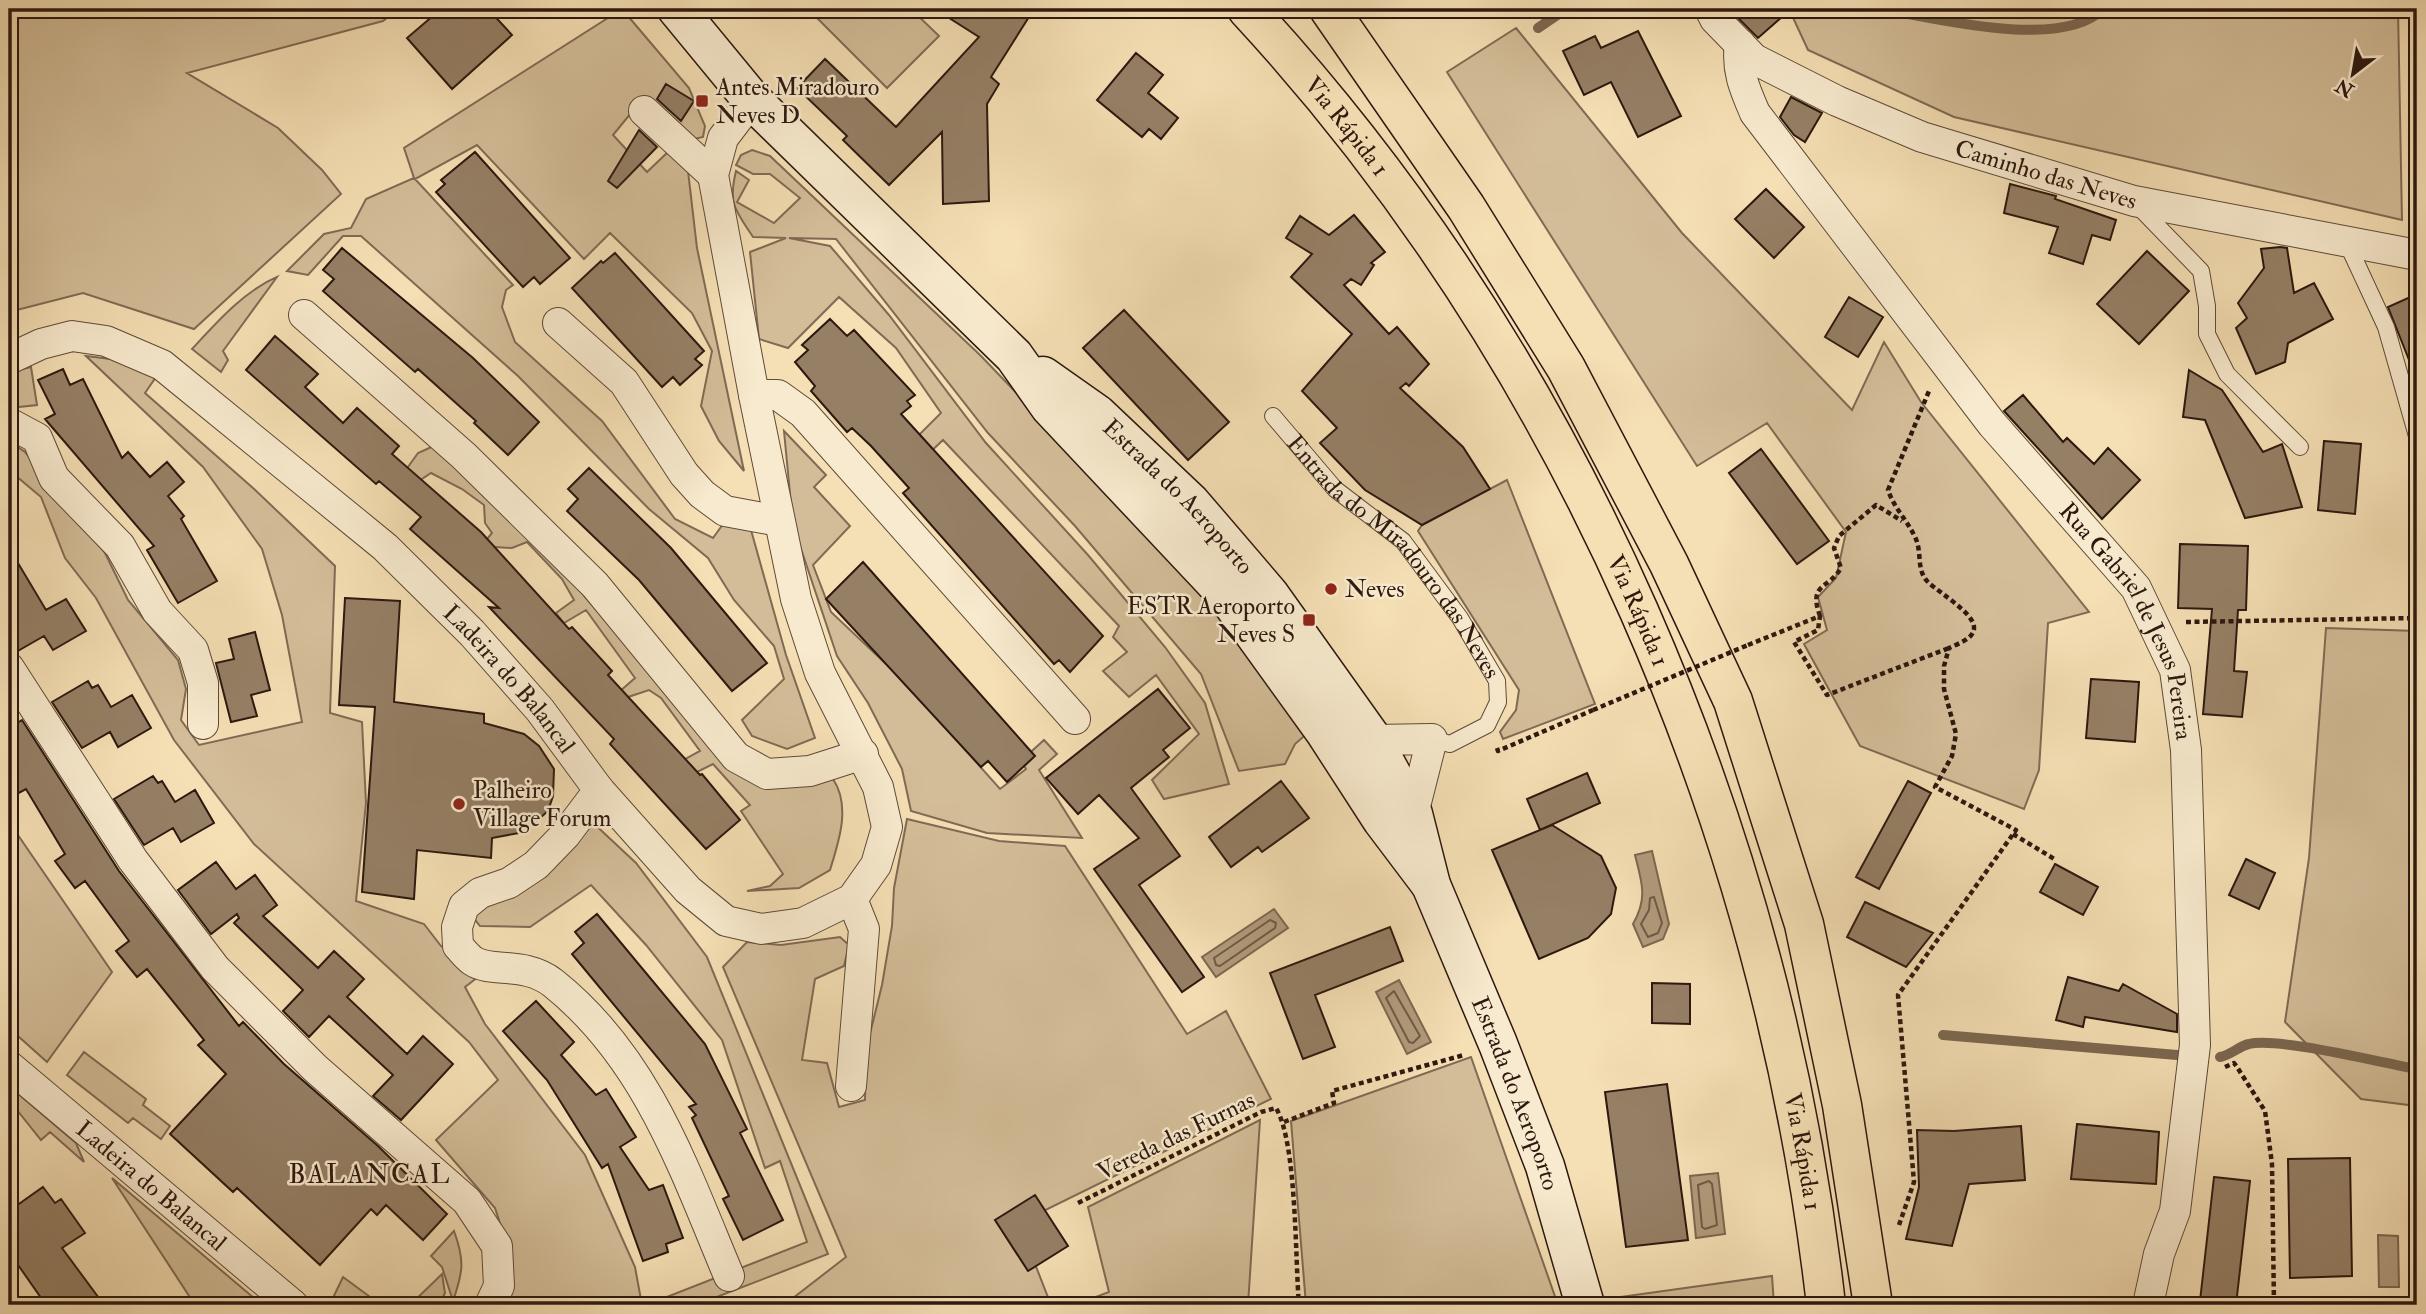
<svg xmlns="http://www.w3.org/2000/svg" width="2426" height="1314" viewBox="0 0 2426 1314" font-family="'IM FELL Double Pica',serif">
<style>
.green{fill:#d3bd98;stroke:#806a54;stroke-width:2}
.water{fill:#b19b7c;stroke:#7c6750;stroke-width:2}
.lines{fill:none;stroke-linecap:round;stroke-linejoin:round}
.shore{stroke:#6e5a46;stroke-width:2}
.stream{stroke:#7c6750;stroke-width:10}
.building{fill:#957f65;stroke:#2c180f;stroke-width:2}
.lane-casing{stroke:#5e4a38;stroke-width:18}
.street-casing{stroke:#5e4a38;stroke-width:32}
.secondary-casing{stroke:#2c180f;stroke-width:41}
.highway-casing{stroke:#2c180f;stroke-width:41}
.path{stroke:#2c180f;stroke-width:4.5;stroke-dasharray:5 3.5;stroke-linecap:butt}
.lane{stroke:#f8eace;stroke-width:16}
.street{stroke:#f8eace;stroke-width:30}
.secondary{stroke:#f8eace;stroke-width:38}
.highway{stroke:#f5dfb4;stroke-width:38}
.path-bridge{stroke:#2c180f;stroke-width:4.5;stroke-dasharray:5 3.5;stroke-linecap:butt}
.poi-dot{fill:#8f2418;stroke:#f8eace;stroke-width:2.5}
.labels{text-anchor:middle;dominant-baseline:central;stroke-width:5;stroke-linejoin:round;paint-order:stroke}
.poi-label{font-size:24px;fill:#2c180f;stroke:#f8eace;text-anchor:start}
.street-label{font-size:24px;fill:#2c180f;stroke:#f8eace}
.neighbourhood-label{font-size:26px;letter-spacing:2px;fill:#2c180f;stroke:#f8eace}
</style>
<rect width="100%" height="100%" fill="#f5dfb4"/>
<filter id="stains"><feTurbulence type="fractalNoise" baseFrequency=".00286" numOctaves="4"/><feColorMatrix values="0 0 0 0 .2 0 0 0 0 .09 0 0 0 0 .02 0 0 0 .5 -.17"/></filter>
<radialGradient id="worn" r=".72"><stop offset=".6" stop-color="#630" stop-opacity="0"/><stop offset="1" stop-color="#630" stop-opacity=".3"/></radialGradient>
<path class="green" d="M9,9H398L383,21L187,73L278,128L322,170L341,194L194,329L83,293L9,312Z
M622,9L689,88L705,126L703,137L690,140L640,102L613,135L647,172L669,151L688,171L697,248L744,471L719,441L701,406L712,351L692,313L610,233L584,259L477,145L415,179L513,285L506,290L502,307L515,342L602,421L675,519L713,538L726,520L751,530L786,655L815,738L787,749L752,736L742,720L784,679L774,646L734,600L708,558L649,509L518,376L361,236H343L308,275L287,271L324,234L351,228L366,199L414,178L404,148Z
M825,9H911L939,36L887,88L812,13Z
M1789,9H2398L2402,220L1954,117L1808,50Z
M1516,28L1682,233L1852,410L1884,342L1921,402L2089,612L2048,623L2039,770L2024,809L1860,746L1804,644L1827,630L1818,597L1836,578L1846,532L1767,423L1697,466L1447,72Z
M752,150L770,156L980,355L1138,519L1311,730L1295,744L1285,764L1239,771L1201,674L1075,526L988,433L836,239L789,238L830,246L889,315L986,443L1088,555L1165,647L1205,703L1229,784L1164,799L1152,780L1199,734L1156,675L1129,697L1103,671L1127,652L1113,637L1119,626L943,440L922,460L907,447L941,413L896,348L839,297L788,348L759,339L750,252L786,238L753,237C735,210 728,204 736,171L749,180L737,202L774,223L800,198L770,174H753L736,165L741,155Z
M277,277L223,351L228,360L221,372L192,349C216,323 244,291 277,277Z
M86,356L111,359L156,377L145,393L253,488L335,566L330,713L362,722L366,803L356,901L424,924L441,946L486,971L465,987L485,1024L585,1155L635,1267L642,1305H507L512,1260L495,1208L436,1140L498,1080L469,1042L254,844L174,740L96,598L65,558L41,497L9,470V441L25,452L105,553L128,600L178,660L186,689L181,720L199,745L302,722L282,615L262,549L203,467Z
M31,367L37,405L19,407L9,402V372Z
M784,431L826,475L814,487L850,526L813,565L831,612L905,682L1000,789L1026,769L1021,761L1044,740L1057,754L1039,770L1082,838L987,833L911,811L902,769L868,703L837,656L793,525Z
M438,444L558,560L585,597L722,754L833,779C851,806 839,841 830,870L799,888L747,891L770,886L783,874L741,811L750,805L713,764L685,778L676,764L700,751L661,698L649,690L625,698L619,692L635,678L586,610L564,623L556,613L574,600L562,579L527,542L512,548L495,547L483,557L479,549L492,533L485,523L484,505L462,489L431,473L404,491L395,485L418,453Z
M1507,480L1595,704L1503,739L1500,732L1516,710L1519,690L1418,531L1422,525Z
M2326,628L2417,631V1106L2361,1099L2285,1022L2309,858Z
M907,819L999,841L1065,846L1187,1034L1226,1011L1271,1099L1019,1223L1051,1305H784L846,1257L723,967L747,942L781,945L840,937L849,945L844,966L815,979L802,1060L827,1063L839,1107L865,1100L866,1050L882,985L892,926L894,888Z
M590,820L636,863L707,957L828,1254L696,1305H656L654,1302L807,1242L780,1161L765,1168L722,1040L646,945L591,885L530,927L480,926L469,912Z
M9,822L112,972L47,1062L9,1028Z
M84,1052L146,1099L143,1105L170,1126L161,1139L133,1118L128,1123L67,1075Z
M1471,1057L1558,1305H1306L1291,1121Z
M9,1086L76,1143L84,1162L50,1132L41,1140L9,1100Z
M1260,1120L1248,1305H1075L1109,1292L1088,1207Z
M112,1178L261,1304L262,1305H195Z
M454,1231C465,1261 463,1272 453,1301L442,1267L431,1256Z
M442,1274L445,1293L439,1305H410Z
M1772,1276L1774,1305H1623L1620,1297Z
M343,1277L381,1305H337L331,1302Z"/>
<path class="water" d="M1652,851L1669,924L1663,939L1643,947L1633,924C1648,898 1642,883 1635,855Z
M1274,909L1288,928L1216,977L1202,957Z
M1399,980L1431,1042L1407,1054L1376,992Z
M1718,1173L1725,1234L1696,1238L1690,1176Z
M2378,1235L2398,1236L2399,1287H2379Z"/>
<g class="lines">
<path class="shore" d="M1654,897L1662,923L1658,933L1648,937L1641,924L1649,910L1650,898Z
M1270,920L1276,923L1275,928L1220,966L1216,965L1214,958Z
M1394,991L1420,1036L1413,1043L1409,1042L1386,998Z
M1709,1181L1712,1184L1717,1225L1705,1229L1702,1227L1698,1185Z"/>
<path class="stream" d="M1881,9C1934,18 2061,51 2103,9
M1538,28L1566,9
M1943,1035L2177,1055
M2220,1057C2231,1055 2239,1046 2249,1044C2279,1037 2382,1063 2417,1069"/>
</g>
<path class="building" d="M441,9H488L512,35L452,89L407,38Z
M935,9H1034L991,77L999,84L987,104L989,201L943,204L942,132L889,185L843,140L847,136L797,88L825,59L896,127L979,37Z
M1729,9H1791L1758,38Z
M1638,31L1681,116L1638,137L1611,82L1584,95L1563,51L1595,36L1601,48Z
M1136,53L1163,75L1148,93L1178,118L1161,139L1149,129L1142,137L1097,100Z
M666,84L694,101L681,121L657,99Z
M1791,97L1822,113L1805,142L1794,135L1780,117Z
M639,130L657,147L617,188L608,181Z
M475,152L570,258L540,284L534,277L523,287L436,192L445,184L441,180Z
M2010,184L2056,196L2055,199L2116,220L2110,240L2092,235L2083,264L2049,253L2058,227L2004,213Z
M1766,189L1804,227L1774,258L1735,219Z
M1354,215L1385,252L1371,263L1374,265L1361,285L1351,279L1344,285L1389,334L1397,327L1429,364L1409,386L1406,383L1400,388L1463,447L1490,489L1422,525L1365,490L1320,443L1337,428L1302,391L1352,334L1291,277L1312,254L1286,238L1300,216L1329,235Z
M2280,247L2287,248L2294,293L2314,283L2333,319L2288,343L2285,362L2256,374L2236,328L2247,318L2238,303L2264,268L2261,249Z
M342,248L473,358L539,422L508,455L474,423L476,421L418,369L415,372L323,291L334,279L323,270Z
M2147,251L2189,291L2139,344L2097,304Z
M615,253L704,351L695,359L702,365L680,385L673,377L662,387L572,288L601,261L603,263Z
M2417,294V380L2388,307Z
M1849,297L1883,317L1858,357L1825,337Z
M1124,310L1229,422L1188,460L1083,348Z
M830,319L847,336L854,330L915,395L907,401L911,406L901,414L1103,636L1070,672L1059,660L1054,664L903,493L909,488L871,446L852,428L847,432L811,391L815,386L795,362L808,350L802,345Z
M275,336L318,374L305,387L343,423L357,408L399,446L392,454L481,532L569,629L572,627L612,671L608,675L700,775L702,774L740,820L706,849L610,744L614,739L489,607L499,608L410,529L421,517L379,481L376,484L246,370Z
M63,369L70,385L83,379L122,458L128,452L150,477L167,462L184,482L168,496L184,516L181,519L217,581L178,603L147,550L154,546L45,419L55,414L38,380Z
M2189,370L2222,390L2263,452L2282,444L2302,507L2245,518L2205,420L2183,417Z
M2023,395L2063,442L2067,438L2094,464L2108,448L2140,480L2102,519L2004,411Z
M2324,441L2361,444L2355,514L2318,510Z
M1761,449L1829,541L1797,564L1729,473Z
M589,468L671,548L767,663L732,691L639,580L567,511L578,499L568,489Z
M2180,544L2248,546L2246,610H2238L2234,671L2247,672L2242,717L2203,714L2212,609L2178,608Z
M9,548L46,610L66,599L86,631L53,650L44,636L16,652L9,651Z
M863,562L1035,756L1007,782L988,761L981,767L826,599Z
M345,598L400,601L394,702L484,714V723L524,734L539,746L554,769L553,796L548,811L524,832L492,838L491,858L417,850L414,899L362,892L375,707L339,705Z
M255,632L270,690L251,695L257,716L231,722L216,663L234,659L229,639Z
M2091,679L2139,682L2135,742L2086,738Z
M88,681L92,688L98,685L111,707L132,695L151,728L118,747L110,732L82,748L52,702Z
M1158,689L1190,728L1163,750L1169,757L1131,788L1180,856L1139,885L1204,977L1182,992L1094,869L1139,838L1099,795L1078,814L1046,778Z
M22,720L119,871L239,1026L243,1022L284,1064L378,1146L447,1214L423,1240L386,1205L377,1215L371,1209L320,1265L237,1188L233,1192L170,1134L226,1074L198,1045L204,1040L147,969L137,977L116,951L129,941L85,881L75,888L55,861L65,854L26,789L9,798V728Z
M1587,773L1600,803L1540,830L1527,799Z
M153,776L158,783L162,781L175,802L195,790L214,823L181,842L173,828L144,845L114,799Z
M1281,781L1309,818L1262,852L1258,847L1231,867L1209,837Z
M1908,781L1931,793L1879,889L1856,877Z
M1552,825L1601,856L1616,888L1611,914L1588,938L1539,959L1492,850Z
M2246,859L2275,873L2259,909L2229,895Z
M216,862L236,889L255,875L277,905L263,916L318,968L334,951L364,979L347,997L407,1054L423,1036L453,1064L401,1120L373,1096L393,1075L329,1016L309,1037L283,1011L303,990L234,923L239,918L237,914L211,934L178,890Z
M2055,864L2098,887L2083,915L2040,892Z
M1865,902L1933,933L1906,967L1847,937Z
M597,914L705,1044L747,1129L740,1133L783,1220L743,1240L723,1199L729,1196L692,1118L696,1115L689,1107L696,1104L572,954L584,943L575,932Z
M1390,927L1403,961L1315,995L1335,1047L1303,1059L1270,973Z
M2068,977L2119,991L2123,984L2177,1014V1032L2085,1017L2083,1027L2056,1020Z
M1652,983L1690,984V1024L1652,1023Z
M536,1001L574,1042L561,1055L596,1095L606,1089L636,1137L620,1147L649,1190L663,1185L683,1238L666,1244L668,1252L643,1261L608,1164L602,1168L547,1080L503,1031Z
M1667,1084L1688,1240L1626,1247L1605,1092Z
M2077,1124L2159,1132L2156,1184L2071,1179Z
M2021,1126L2025,1180L1969,1184L1952,1246L1906,1239L1919,1187L1917,1130L1954,1131Z
M2350,1158L2352,1276L2290,1278L2288,1159Z
M2214,1177L2250,1181L2236,1305L2200,1301Z
M43,1187L55,1203L61,1199L85,1233L62,1248L104,1305H46L9,1252V1211Z
M1035,1195L1068,1246L1028,1271L995,1220Z"/>
<g class="lines">
<g class="lane-casing">
<g id="lane">
<path d="M2138,206L2201,271L2207,306V334L2227,374L2300,447"/>
<path d="M2347,243L2386,327L2417,436"/>
<path id="s1" d="M1273,416L1335,489L1403,541L1460,618L1497,681L1498,702L1487,725L1450,744L1432,739"/>
</g>
</g>
<g class="street-casing">
<g id="street">
<path id="s2" d="M1710,9L1715,19L1754,59L1837,101L1922,137L2134,201L2417,255"/>
<path id="s3" d="M1740,44C1736,70 1745,90 1755,113L1992,424L2136,588L2175,670L2186,750L2195,1045L2175,1211L2159,1254L2148,1305"/>
<path d="M644,111L713,175"/>
<path d="M304,315L464,456L595,585L736,757L767,774L810,771L863,754"/>
<path d="M558,323L624,382L684,474L702,494L725,511L779,521"/>
<path id="s4" d="M9,359L41,344L72,336L106,341L162,365L385,547L472,633L540,710L599,790L688,890L726,921L761,929L803,923L852,899L876,865L887,827L878,787L820,673L796,599L754,395L713,175L723,138L752,100"/>
<path d="M754,395H778L803,413L1075,719"/>
<path d="M9,423L37,438L54,478L120,546L157,611L193,650L203,683V724"/>
<path d="M9,668L133,860L215,968L315,1068L467,1201L497,1246L499,1286L490,1305"/>
<path d="M1373,740L1432,739L1413,814"/>
<path d="M599,790L566,834L536,865L509,883L480,893L464,906L457,927L458,946C462,950 467,957 473,961C491,973 525,961 553,983C647,1058 684,1169 729,1276"/>
<path id="s5" d="M9,1066L293,1305"/>
<path d="M851,1086L864,929L852,899"/>
</g>
</g>
<g class="secondary-casing">
<g id="secondary">
<path d="M677,9L752,100L1014,356L1050,407L1224,592L1325,732L1382,820L1431,885"/>
<path id="s6" d="M1043,376L1097,414L1191,503L1269,594L1373,740L1413,814L1431,885L1498,1044L1545,1166L1585,1305"/>
</g>
</g>
<g class="highway-casing">
<g id="highway">
<path id="s7" d="M1247,9C1574,363 1772,828 1826,1305"/>
<path d="M1329,9L1466,207L1566,368L1669,564L1733,701L1804,924L1842,1105L1873,1305"/>
</g>
</g>
<path class="path" d="M1820,616C1808,583 1828,590 1841,568L1834,548L1839,536L1876,505L1902,521
M2186,622L2417,618
M1748,645L1820,616L1818,630L1794,642L1827,695L1949,648
M1497,748L1498,751L1593,710
M2013,834L2056,860
M2225,1067L2234,1063L2237,1067L2265,1111L2272,1164L2274,1305
M1284,1122L1334,1103L1332,1091L1464,1055
M1078,1203L1261,1112L1276,1108C1297,1143 1295,1258 1299,1305
M1899,1225L1914,1182L1898,995L2016,830L1935,787L1952,756L1956,734L1944,689V666L1949,648C1957,644 1974,639 1974,628C1975,614 1940,593 1929,583C1915,570 1923,553 1915,537C1907,520 1894,508 1888,490L1929,391"/>
<use href="#lane" class="lane"/>
<use href="#street" class="street"/>
<use href="#secondary" class="secondary"/>
<use href="#highway" class="highway"/>
<path class="path-bridge" d="M1593,710L1748,645"/>
</g>
<g class="poi-dot">
<rect x="695" y="94" width="14" height="14" rx="3.5"/>
<circle cx="1331" cy="589" r="7"/>
<rect x="1302" y="613" width="14" height="14" rx="3.5"/>
<circle cx="459" cy="804" r="7"/>
</g>
<g class="labels">
<g class="poi-label">
<text x="716" y="87">Antes Miradouro<tspan x="716" dy="28">Neves D</tspan></text>
<text x="1345" y="589">Neves</text>
<text x="1295" y="606" text-anchor="end">ESTR Aeroporto<tspan x="1295" dy="28">Neves S</tspan></text>
<text x="473" y="790">Palheiro<tspan x="473" dy="28">Village Forum</tspan></text>
</g>
<g class="street-label">
<text stroke="none"><textPath href="#s7" startOffset="154">Via Rápida 1</textPath></text>
<text stroke="none"><textPath href="#s2" startOffset="382">Caminho das Neves</textPath></text>
<text stroke="none"><textPath href="#s6" startOffset="182">Estrada do Aeroporto</textPath></text>
<text stroke="none"><textPath href="#s1" startOffset="187">Entrada do Miradouro das Neves</textPath></text>
<text stroke="none"><textPath href="#s7" startOffset="721">Via Rápida 1</textPath></text>
<text stroke="none"><textPath href="#s3" startOffset="707">Rua Gabriel de Jesus Pereira</textPath></text>
<text stroke="none"><textPath href="#s4" startOffset="632">Ladeira do Balancal</textPath></text>
<text stroke="none"><textPath href="#s6" startOffset="877">Estrada do Aeroporto</textPath></text>
<text transform="translate(1176 1136) rotate(-26)">Vereda das Furnas</text>
<text stroke="none"><textPath href="#s7" startOffset="1288">Via Rápida 1</textPath></text>
<text stroke="none"><textPath href="#s5" startOffset="186">Ladeira do Balancal</textPath></text>
</g>
<g class="neighbourhood-label">
<text x="370" y="1175">BALANCAL</text>
</g>
</g>
<rect width="2426" height="1314" fill="none" stroke="#f5dfb4" stroke-width="35"/>
<rect x="10" y="10" width="2405" height="1293" fill="none" stroke="#2c180f" stroke-width="3.5"/>
<rect x="18" y="18" width="2391" height="1279" fill="none" stroke="#2c180f" stroke-width="2"/>
<g transform="translate(2353 74) rotate(211)" stroke="#f8eace" stroke-width="5" paint-order="stroke">
<path d="M0-5L12 26L0 18L-12 26Z" fill="#2c180f"/>
<text y="-10" font-size="19" font-weight="bold" text-anchor="middle" fill="#2c180f">N</text>
</g>
<rect width="100%" height="100%" filter="url(#stains)"/>
<rect width="100%" height="100%" fill="url(#worn)"/>
</svg>
